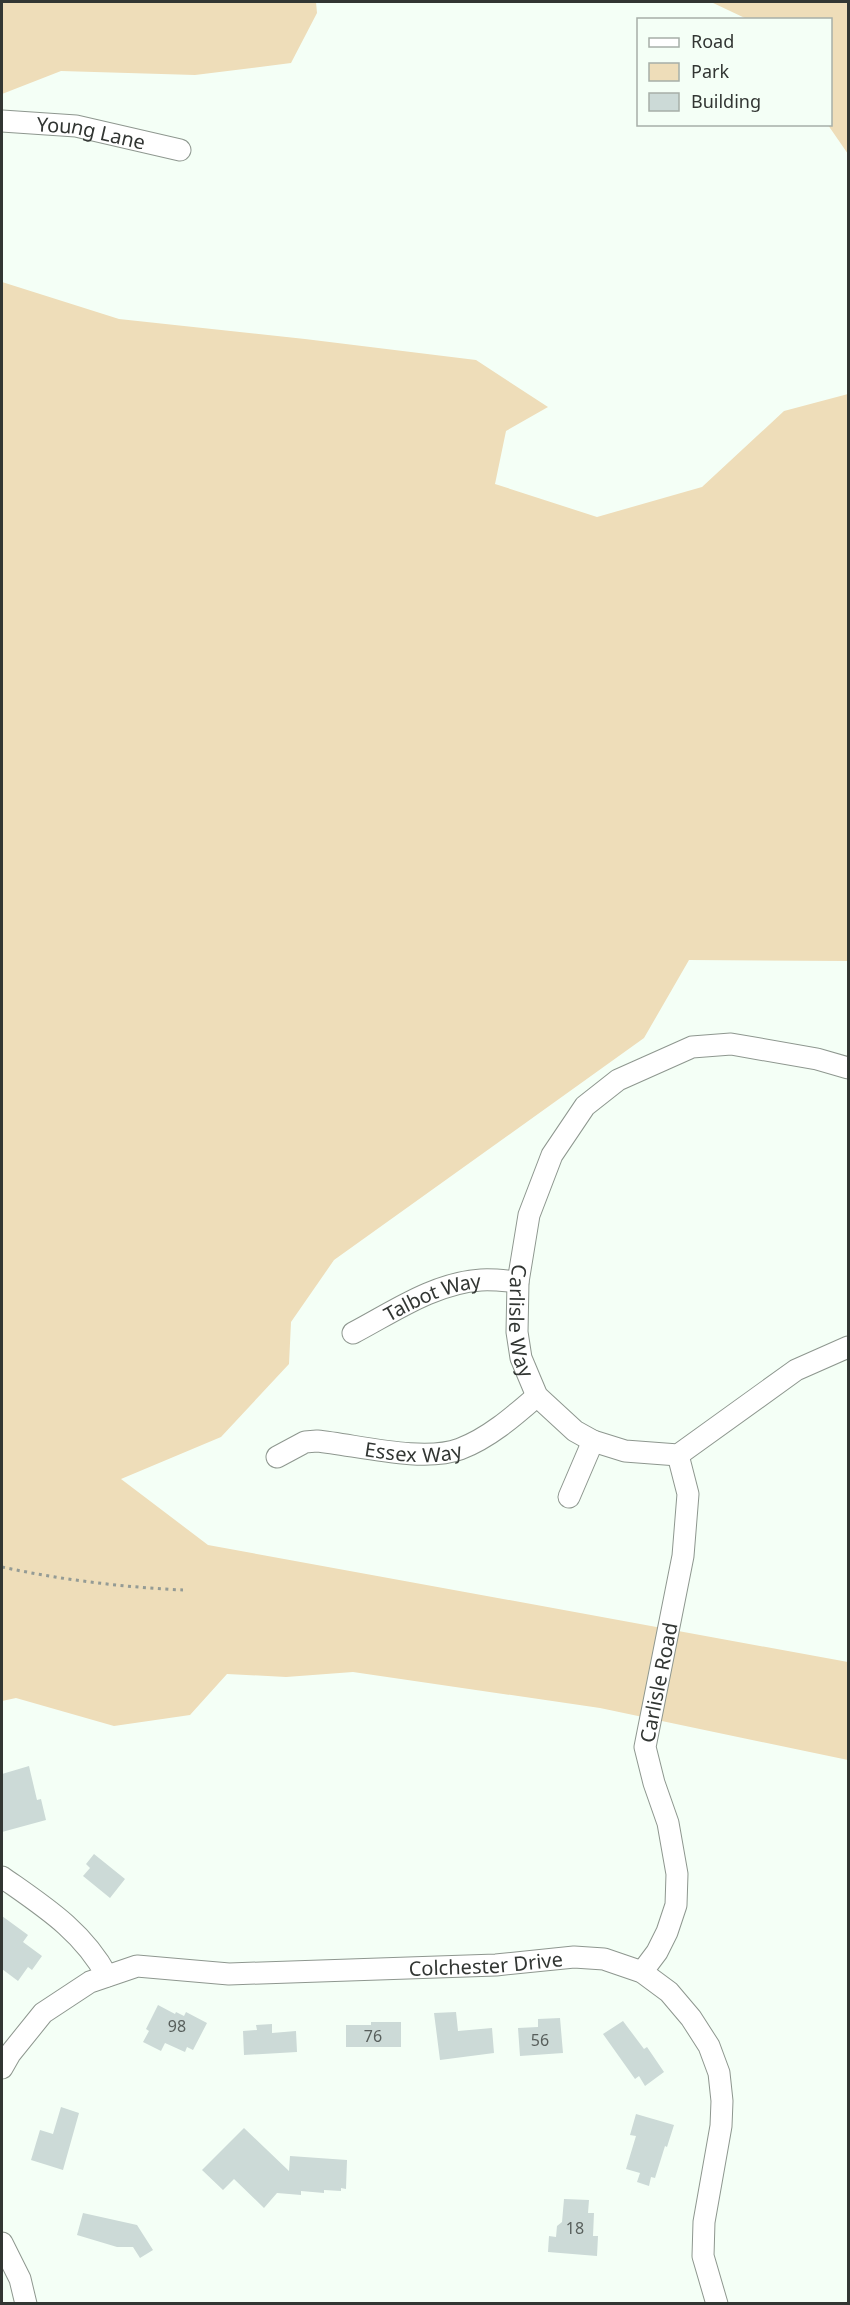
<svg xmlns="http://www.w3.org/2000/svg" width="850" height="2305" viewBox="0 0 850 2305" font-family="'Noto Sans',sans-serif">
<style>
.green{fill:#eeddb9}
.building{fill:#ccdad7}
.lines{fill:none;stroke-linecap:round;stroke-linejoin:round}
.minor-casing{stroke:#8e978f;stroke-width:23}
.path{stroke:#949b95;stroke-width:3;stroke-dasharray:3 4.5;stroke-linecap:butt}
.minor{stroke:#fff;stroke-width:21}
.labels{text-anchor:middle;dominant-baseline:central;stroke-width:6;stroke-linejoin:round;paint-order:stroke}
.number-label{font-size:16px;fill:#585f5c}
.street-label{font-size:20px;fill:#323633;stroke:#f4fff6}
</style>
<rect width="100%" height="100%" fill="#f4fff6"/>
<path class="green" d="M2,2H316L317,13L291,63L195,75L61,71L2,94Z
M711,2H848V154L828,125L830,124V20L747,19Z
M2,282L119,319L305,339L476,360L548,407L506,431L495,484L597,517L702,487L784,411L848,394V961L689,960L644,1038L334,1260L291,1322L289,1364L221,1437L121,1479L208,1545L848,1662V1760L600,1708L353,1672L286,1677L227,1674L190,1715L114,1726L16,1698L2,1701Z"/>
<path class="building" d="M29,1766L37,1800L41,1799L46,1820L2,1832V1774Z
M94,1854L125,1879L110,1898L83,1876L90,1868L86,1864Z
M2,1916L28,1935L23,1942L42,1956L32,1970L28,1967L18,1981L2,1969Z
M158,2005L175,2014L176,2012L184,2016L186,2012L207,2023L193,2050L187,2047L185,2052L165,2043L161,2051L143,2042L149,2031L146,2029Z
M456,2012L458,2031L492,2028L494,2053L440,2060L434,2013Z
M560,2018L563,2053L520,2056L518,2028L538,2027V2019Z
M623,2021L644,2049L647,2047L664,2072L645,2086L639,2076L635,2079L603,2034Z
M371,2022H401V2047H346V2025H371Z
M272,2024V2033L296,2031L297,2052L244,2055L243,2031L257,2030L256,2025Z
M61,2107L79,2113L63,2170L31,2160L40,2130L53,2134Z
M636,2114L674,2125L667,2147L665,2146L655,2178L651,2177L649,2186L637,2182L640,2173L626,2169L636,2136L630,2135Z
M244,2128L289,2171L290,2156L347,2160L346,2189L341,2188V2191L324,2190V2193L301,2191V2195L277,2193L264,2208L234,2179L223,2190L202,2170Z
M564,2199L589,2200L588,2213H594L593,2236H598L597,2256L548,2252L549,2236L556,2237L557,2226L562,2222Z
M83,2213L137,2225L153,2250L140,2258L133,2247H117L77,2235Z"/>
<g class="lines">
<g class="minor-casing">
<g id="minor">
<path id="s1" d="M2,121L76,126L180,150"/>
<path id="s2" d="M848,1068L817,1059L731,1044L692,1047L618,1080L585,1106L552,1155L529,1215L518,1282L517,1332L521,1358L537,1396L575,1431L593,1441L625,1451L678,1455L796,1370L848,1347"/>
<path id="s3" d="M353,1333C393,1312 434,1283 481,1280C493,1279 506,1281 518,1282"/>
<path id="s4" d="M277,1457L305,1442L317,1441C357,1445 423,1463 460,1449C489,1438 514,1416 537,1396"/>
<path d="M569,1497L593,1441"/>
<path d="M2,1877C43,1906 82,1930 107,1976"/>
<path id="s5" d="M642,1972L657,1952L667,1932L676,1905L677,1874L668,1823L654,1783L645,1747L683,1556L688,1494L678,1455"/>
<path id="s6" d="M2,2068L10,2054L43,2013L90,1982L137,1966L229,1974L496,1965L574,1957L604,1959L642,1972L669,1992L691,2018L709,2046L719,2073L722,2101L721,2126L704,2222L703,2256L717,2304"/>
<path d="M2,2243L20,2279L26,2304"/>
</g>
</g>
<path class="path" d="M2,1567C62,1580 122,1587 183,1590"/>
<use href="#minor" class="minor"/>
</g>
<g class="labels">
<g class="number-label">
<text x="177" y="2026">98</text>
<text x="373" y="2036">76</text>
<text x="540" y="2040">56</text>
<text x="575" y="2228">18</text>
</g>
<g class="street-label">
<text stroke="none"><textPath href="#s1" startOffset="90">Young Lane</textPath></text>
<text stroke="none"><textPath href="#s3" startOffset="88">Talbot Way</textPath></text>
<text stroke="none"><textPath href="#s2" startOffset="512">Carlisle Way</textPath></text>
<text stroke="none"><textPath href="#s4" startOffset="141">Essex Way</textPath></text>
<text stroke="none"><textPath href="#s5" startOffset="304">Carlisle Road</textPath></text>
<text stroke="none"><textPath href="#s6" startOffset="524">Colchester Drive</textPath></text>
</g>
</g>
<rect width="850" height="2305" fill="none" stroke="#323633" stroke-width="6"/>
<rect x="637" y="18" width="195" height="108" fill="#f4fff6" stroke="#a6afa8" stroke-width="1.5"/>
<rect x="649" y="38" width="30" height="9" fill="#ffffff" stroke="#a6afa8" stroke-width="1.5"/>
<text x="691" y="48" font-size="18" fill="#323633">Road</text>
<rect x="649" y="63" width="30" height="18" fill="#eeddb9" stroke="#a6afa8" stroke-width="1.5"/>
<text x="691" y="78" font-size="18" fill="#323633">Park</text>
<rect x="649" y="93" width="30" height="18" fill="#ccdad7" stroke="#a6afa8" stroke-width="1.5"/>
<text x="691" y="108" font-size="18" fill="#323633">Building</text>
</svg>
